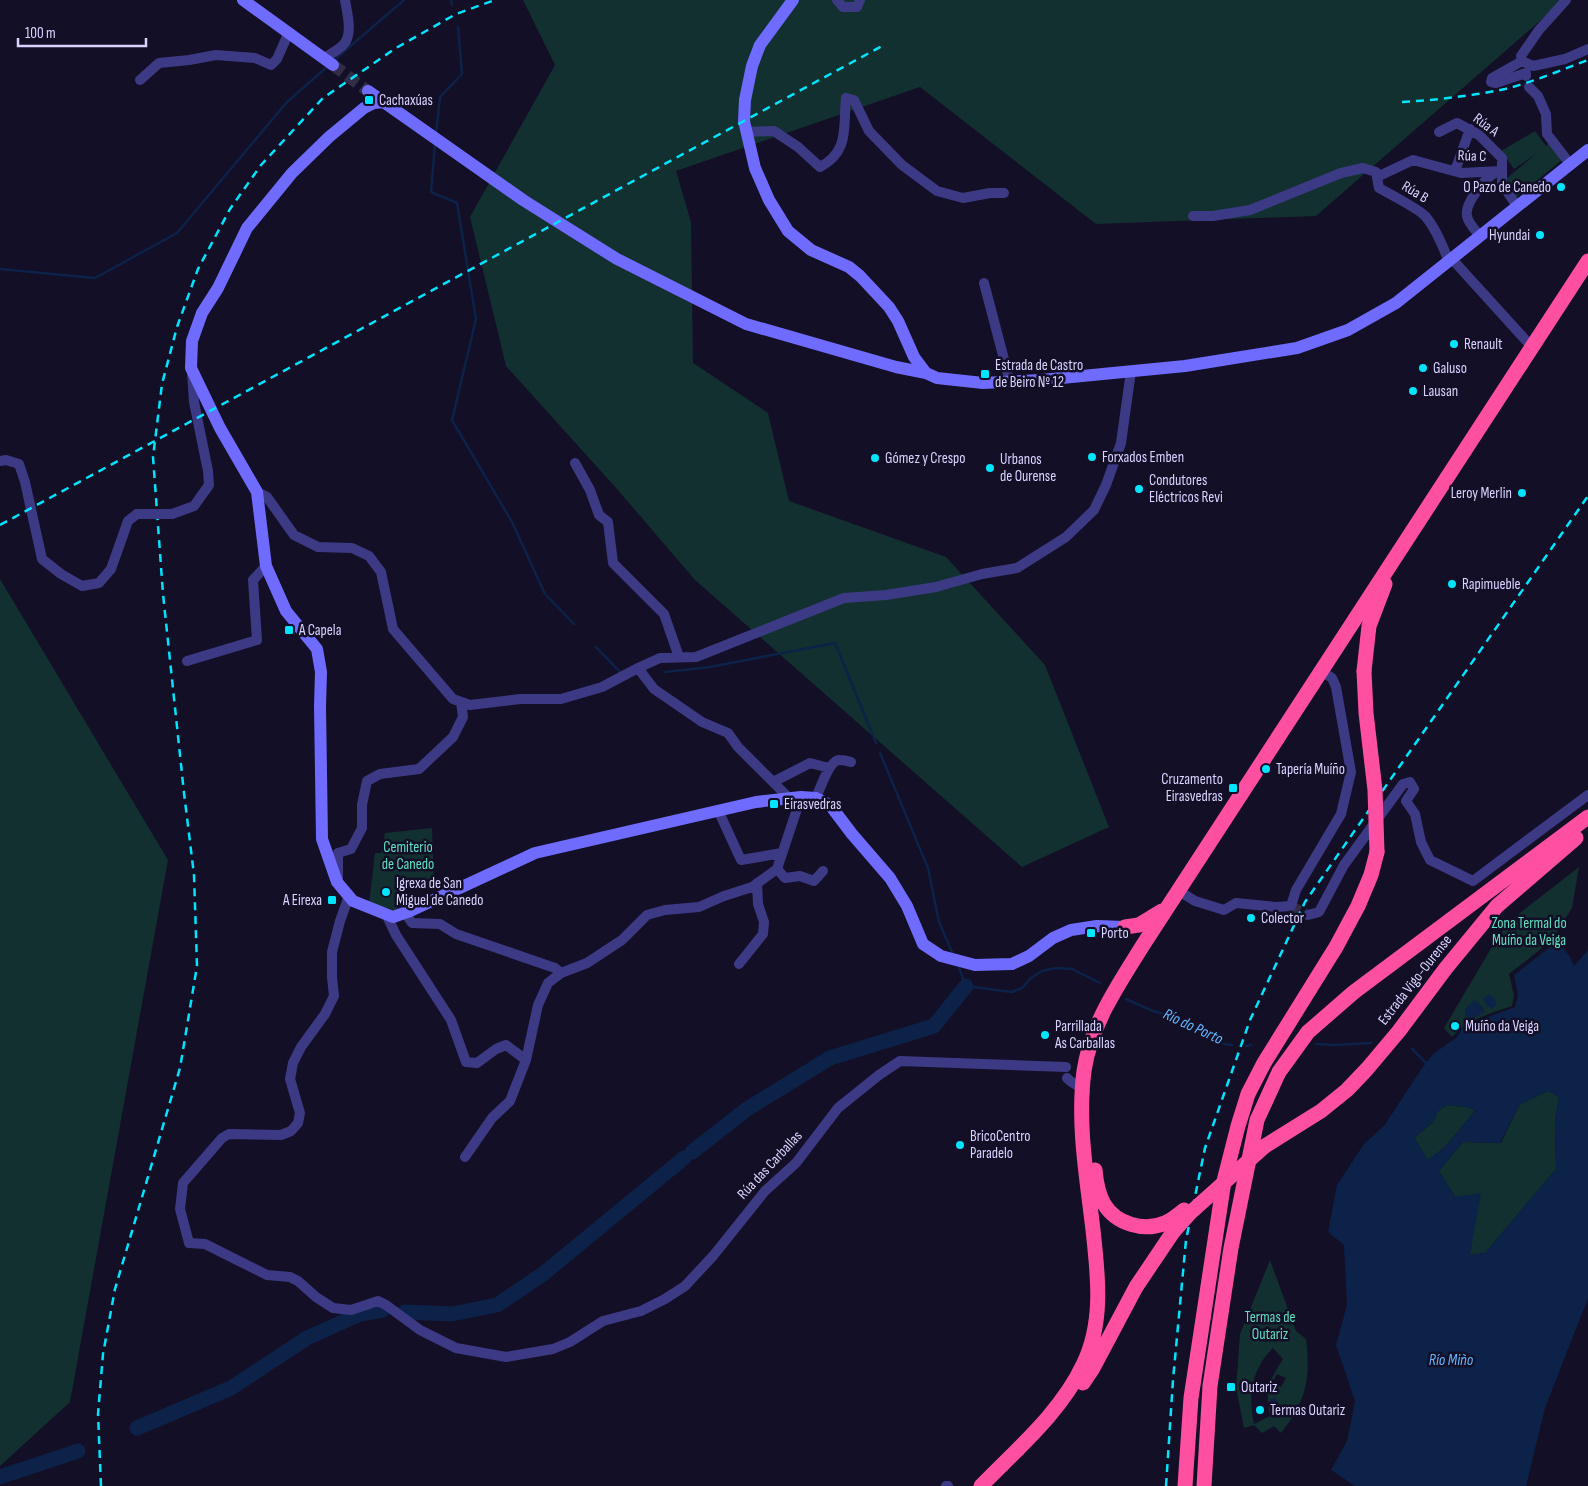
<svg xmlns="http://www.w3.org/2000/svg" width="1588" height="1486" viewBox="0 0 1588 1486" font-family="'Sofia Sans Condensed',sans-serif">
<style>
.green{fill:#12302f;fill-rule:evenodd}
.water{fill:#0c2248;fill-rule:evenodd}
.lines{fill:none;stroke-linecap:round;stroke-linejoin:round}
.stream{stroke:#0c2248;stroke-width:2.5}
.river{stroke:#0c2248;stroke-width:15}
.street-tunnel{stroke:#312d47;stroke-width:10;stroke-dasharray:10 5;stroke-linecap:butt}
.secondary-tunnel{stroke:#312d47;stroke-width:12;stroke-dasharray:12 6;stroke-linecap:butt}
.street{stroke:#3d3a85;stroke-width:10}
.secondary{stroke:#6f6bff;stroke-width:12}
.highway{stroke:#ff4fa3;stroke-width:15}
.rail{stroke:#00e5ff;stroke-width:2.5;stroke-dasharray:8 6;stroke-linecap:butt}
.street-bridge{stroke:#3d3a85;stroke-width:10}
.highway-bridge{stroke:#ff4fa3;stroke-width:15}
.poi-dot{fill:#00e5ff;stroke:#130f26;stroke-width:2}
.labels{text-anchor:middle;dominant-baseline:central;stroke-width:5;stroke-linejoin:round;paint-order:stroke}
.poi-label{font-size:15px;fill:#d9d4ff;stroke:#130f26;text-anchor:start}
.street-label{font-size:15px;fill:#d9d4ff;stroke:#130f26}
.park-label{font-size:15px;fill:#5fe0c0;stroke:#130f26}
.water-label{font-size:16px;font-style:italic;fill:#62b6ff;stroke:#130f26}
</style>
<rect width="100%" height="100%" fill="#130f26"/>
<path class="green" d="M523,0H1564L1316,216L1096,224L920,87L676,171L691,222L693,363L768,413L789,501L946,557L1045,665L1109,827L1022,867L695,580L617,489L506,366L470,217L555,65Z
M1535,131L1546,146L1549,143L1562,160L1514,199L1505,186L1507,178L1537,153L1514,169L1501,151Z
M0,579L168,860L70,1402L0,1466Z
M432,828L434,884L404,880L397,911L369,903L375,853H381L385,833Z
M1579,867L1572,908L1551,941L1509,974L1514,995L1512,1006C1489,1014 1469,1019 1452,1037L1444,1028L1499,935L1516,916Z
M1548,1091L1559,1097L1555,1121L1556,1169L1485,1253L1469,1255L1455,1197L1439,1171L1463,1142L1501,1143L1519,1105Z
M1447,1105L1467,1107L1475,1111L1445,1147L1428,1160L1414,1138L1433,1122L1438,1111Z
M1270,1260L1296,1331L1306,1339C1311,1380 1306,1401 1281,1433L1274,1426L1262,1433L1254,1425L1244,1428L1236,1387L1240,1334ZM1273,1348L1283,1359C1268,1383 1265,1388 1270,1416L1254,1424C1248,1395 1251,1370 1273,1348ZM1277,1374L1286,1378L1281,1387L1272,1383Z"/>
<path class="water" d="M1558,941L1570,957L1574,966L1588,950V1298L1545,1408L1526,1486H1355L1331,1470L1347,1441L1355,1401L1336,1345L1347,1305L1344,1245L1328,1232L1337,1185L1364,1144L1384,1126L1422,1068L1434,1053L1456,1038L1462,1029L1469,1024L1515,1007L1518,995L1514,975ZM1548,1091L1559,1097L1555,1121L1556,1169L1485,1253L1470,1255L1481,1193L1455,1197L1439,1171L1463,1142L1500,1143L1519,1105ZM1447,1105L1467,1107L1475,1111L1445,1147L1428,1160L1414,1138L1433,1122L1438,1111Z
M1488,994L1495,998L1496,1005L1492,1009L1487,1006L1483,999Z
M1474,1000L1484,1008V1012L1474,1018H1469L1465,1015V1009Z
M1276,1398L1278,1409L1281,1412V1415L1279,1418L1275,1417L1270,1399Z"/>
<g class="lines">
<path class="stream" d="M451,0L452,5
M333,61L404,0
M436,134L440,97L462,74L458,27
M435,144L431,192L457,203L476,319L452,420L512,522L545,594L574,624
M0,269L95,278L177,233L287,102L327,67
M596,647L621,673
M665,672L710,667L835,643L876,743
M880,753L928,868L939,922L952,952
M959,968L966,986L1012,992L1022,988L1031,978L1042,971L1056,968L1072,969L1100,983
M1126,999L1153,1011L1185,1020L1224,1044L1232,1045
M1316,1044L1334,1045L1371,1043
M1246,1046L1251,1045
M1412,1049L1426,1063"/>
<path class="river" d="M692,1152L747,1109L830,1058L934,1026L966,986
M405,1312L452,1314L497,1305L543,1274L684,1158
M137,1428L231,1388L307,1338L360,1314L383,1310
M0,1477L78,1451"/>
<path class="street-tunnel" d="M1291,906L1308,915"/>
<path class="secondary-tunnel" d="M333,65L368,91"/>
<path class="street" d="M837,0L843,7H857L860,0
M1566,0L1539,30L1521,56L1522,61L1533,66L1565,59L1588,49
M324,58C330,54 339,50 344,44C353,34 347,12 345,0
M1522,61L1492,78L1491,82L1496,83L1526,73V76
M140,80L159,63L189,60L216,55L255,58L271,65L277,59L289,32
M1529,87L1538,96L1546,114L1547,134L1570,164
M746,132L774,131L798,147L820,167C850,151 843,127 846,98L854,100L869,131L902,165L937,191L963,198L990,193H1004
M1439,132L1457,123L1479,135L1502,158V184L1517,206
M1455,171L1470,129
M1377,177L1413,160L1461,173L1501,171
M1193,216H1213L1250,210L1341,173L1363,168L1376,172L1379,188C1388,193 1421,210 1426,217C1436,229 1443,246 1449,262
M1480,236C1476,231 1468,223 1467,216C1464,204 1486,176 1497,172
M1452,259L1531,346
M984,283L1010,382
M0,461L6,460L19,464L25,482L42,559L61,574L82,586L99,583L111,569L128,521L137,514
M575,463L590,490L599,515L608,522L613,563L664,614L679,657
M257,492L267,497L294,535L318,547L352,548L369,556L381,572L393,629L453,699L470,705L520,699H561L602,687L638,668L660,658L696,657L844,598L886,595L936,587L982,574L1017,568L1066,537L1094,510L1106,485L1121,443L1131,371
M172,514L194,506L209,485L208,471L194,402L192,372
M187,661L257,640L253,580L266,566
M638,668L654,689L702,722L728,733L738,747L789,798
M773,782L810,763L829,768
M816,798C820,789 829,761 839,760C843,760 848,761 851,762
M718,810L741,860L782,853
M777,869L785,878L800,876L814,881L823,871
M338,879V853L351,849L362,828V805L367,781L380,774L419,769L453,737L463,717L461,702
M1179,891L1195,901L1224,910L1236,903L1276,907L1291,906L1296,890L1341,814L1351,772L1336,687L1332,678L1321,671
M349,896L340,921L332,952V977L334,996L325,1014L301,1047L293,1063L290,1079L300,1113L298,1123L291,1131L281,1135L229,1134L222,1138L183,1183L180,1209L189,1243L205,1244L267,1275L290,1277L298,1281L316,1297L333,1308L351,1310L378,1301L386,1305L420,1330L456,1348L506,1357L553,1349L570,1342L603,1321L641,1311L665,1299L685,1286L713,1256L765,1191L796,1163L838,1108L879,1075L900,1061L1066,1067
M405,913L412,923L440,924L456,934L555,968L561,973
M386,914L396,935L451,1020L466,1062L477,1063L496,1049L506,1045L526,1060
M1308,915L1319,912L1344,865L1403,784L1410,782L1414,789L1406,801L1415,814L1421,842L1430,860L1473,881L1588,795
M739,964L763,934L764,922L758,904L757,883
M1067,1078C1072,1084 1081,1086 1085,1092
M465,1157L492,1118L510,1101L526,1060L538,1005L548,983L561,973L587,963L622,940L647,915L665,910L699,907L724,896L752,887L777,869L801,797
M946,1486H948"/>
<path class="secondary" d="M243,0L333,65
M793,0L760,45L752,66L745,100L744,121L755,168L769,200L788,231L811,250L849,267L860,276L889,307L898,321L914,357L926,373
M368,91L523,200L617,259L746,324L896,367L926,373L937,378L983,383L1041,380L1185,366L1297,348L1348,330L1396,303L1588,150
M384,102L374,103L364,108L329,137L292,173L247,228L218,288L202,313L192,341L191,368L220,428L257,492L266,566L286,611L317,649L321,672L320,706L322,839L337,882L353,901L393,917L410,911L535,853L756,802L801,797L816,798L830,805L852,834L890,878L907,906L923,944L941,956L975,965L1012,964L1029,956L1053,938L1071,930L1097,926L1125,927"/>
<path class="highway" d="M1364,671L1369,626L1385,584
M1125,927L1139,925L1162,911
M1265,1146L1321,1111L1347,1090L1367,1069L1399,1031L1446,968L1497,906L1576,838
M1095,1170C1096,1181 1098,1194 1104,1204C1116,1224 1144,1232 1165,1223C1172,1220 1178,1215 1184,1210
M1083,1383L1093,1368L1136,1287L1173,1232
M981,1486C1017,1449 1061,1412 1083,1365C1104,1323 1098,1275 1093,1230C1087,1178 1077,1124 1084,1071C1091,1024 1118,985 1143,945L1588,261
M1185,1486L1191,1398L1224,1181L1238,1126L1248,1094L1264,1063L1336,947L1358,906L1371,875L1377,852
M1204,1486L1210,1386L1231,1248L1257,1120L1279,1072L1308,1032L1354,992L1588,817"/>
<path class="rail" d="M1402,102C1436,100 1471,96 1505,89C1533,82 1561,70 1588,60
M0,525L882,46
M101,1486L98,1414L103,1354L115,1289L180,1068L197,966L194,875L184,793L163,594L153,457L162,384L177,327L198,269L230,209L261,165L323,98L396,48L456,14L495,0
M1166,1486L1173,1380L1186,1240L1205,1148L1250,1020L1305,902L1588,496"/>
<path class="street-bridge" d="M137,514H172"/>
<path class="highway-bridge" d="M1364,671L1366,713L1375,790L1377,852
M1173,1232L1190,1213L1265,1146"/>
</g>
<g class="poi-dot">
<rect x="364" y="95" width="10" height="10" rx="2.5"/>
<circle cx="1561" cy="187" r="5"/>
<circle cx="1540" cy="235" r="5"/>
<circle cx="1454" cy="344" r="5"/>
<circle cx="1423" cy="368" r="5"/>
<rect x="980" y="369" width="10" height="10" rx="2.5"/>
<circle cx="1413" cy="391" r="5"/>
<circle cx="1092" cy="457" r="5"/>
<circle cx="875" cy="458" r="5"/>
<circle cx="990" cy="468" r="5"/>
<circle cx="1139" cy="489" r="5"/>
<circle cx="1522" cy="493" r="5"/>
<circle cx="1452" cy="584" r="5"/>
<rect x="284" y="625" width="10" height="10" rx="2.5"/>
<circle cx="1266" cy="769" r="5"/>
<rect x="1228" y="783" width="10" height="10" rx="2.5"/>
<rect x="769" y="799" width="10" height="10" rx="2.5"/>
<circle cx="386" cy="892" r="5"/>
<rect x="327" y="895" width="10" height="10" rx="2.5"/>
<circle cx="1251" cy="918" r="5"/>
<rect x="1086" y="928" width="10" height="10" rx="2.5"/>
<circle cx="1455" cy="1026" r="5"/>
<circle cx="1045" cy="1035" r="5"/>
<circle cx="960" cy="1145" r="5"/>
<rect x="1226" y="1382" width="10" height="10" rx="2.5"/>
<circle cx="1260" cy="1410" r="5"/>
</g>
<g class="labels">
<g class="poi-label">
<text x="379" y="100">Cachaxúas</text>
<text x="1551" y="187" text-anchor="end">O Pazo de Canedo</text>
<text x="1530" y="235" text-anchor="end">Hyundai</text>
<text x="1464" y="344">Renault</text>
<text x="995" y="365">Estrada de Castro<tspan x="995" dy="17">de Beiro Nº 12</tspan></text>
<text x="1433" y="368">Galuso</text>
<text x="1423" y="391">Lausan</text>
<text x="1102" y="457">Forxados Emben</text>
<text x="885" y="458">Gómez y Crespo</text>
<text x="1000" y="459">Urbanos<tspan x="1000" dy="17">de Ourense</tspan></text>
<text x="1149" y="480">Condutores<tspan x="1149" dy="17">Eléctricos Revi</tspan></text>
<text x="1512" y="493" text-anchor="end">Leroy Merlin</text>
<text x="1462" y="584">Rapimueble</text>
<text x="299" y="630">A Capela</text>
<text x="1276" y="769">Tapería Muíño</text>
<text x="1223" y="779" text-anchor="end">Cruzamento<tspan x="1223" dy="17">Eirasvedras</tspan></text>
<text x="784" y="804">Eirasvedras</text>
<text x="396" y="883">Igrexa de San<tspan x="396" dy="17">Miguel de Canedo</tspan></text>
<text x="322" y="900" text-anchor="end">A Eirexa</text>
<text x="1261" y="918">Colector</text>
<text x="1101" y="933">Porto</text>
<text x="1055" y="1026">Parrillada<tspan x="1055" dy="17">As Carballas</tspan></text>
<text x="1465" y="1026">Muíño da Veiga</text>
<text x="970" y="1136">BricoCentro<tspan x="970" dy="17">Paradelo</tspan></text>
<text x="1241" y="1387">Outariz</text>
<text x="1270" y="1410">Termas Outariz</text>
</g>
<g class="street-label">
<text transform="translate(1486 125) rotate(37)">Rúa A</text>
<text transform="translate(1472 156) rotate(2)">Rúa C</text>
<text transform="translate(1415 192) rotate(31)">Rúa B</text>
<text transform="translate(1415 980) rotate(-52)">Estrada Vigo-Ourense</text>
<text transform="translate(770 1165) rotate(-47)">Rúa das Carballas</text>
</g>
<g class="park-label">
<text x="408" y="847">Cemiterio<tspan x="408" dy="17">de Canedo</tspan></text>
<text x="1529" y="923">Zona Termal do<tspan x="1529" dy="17">Muíño da Veiga</tspan></text>
<text x="1270" y="1317">Termas de<tspan x="1270" dy="17">Outariz</tspan></text>
</g>
<g class="water-label">
<text transform="translate(1193 1027) rotate(25)">Río do Porto</text>
<text x="1451" y="1360">Río Miño</text>
</g>
</g>
<path d="M18 38v8h128v-8" fill="none" stroke="#d9d4ff" stroke-width="2.5"/>
<text x="25" y="38" font-size="15" fill="#d9d4ff" stroke="#130f26" stroke-width="4" paint-order="stroke">100 m</text>
</svg>
